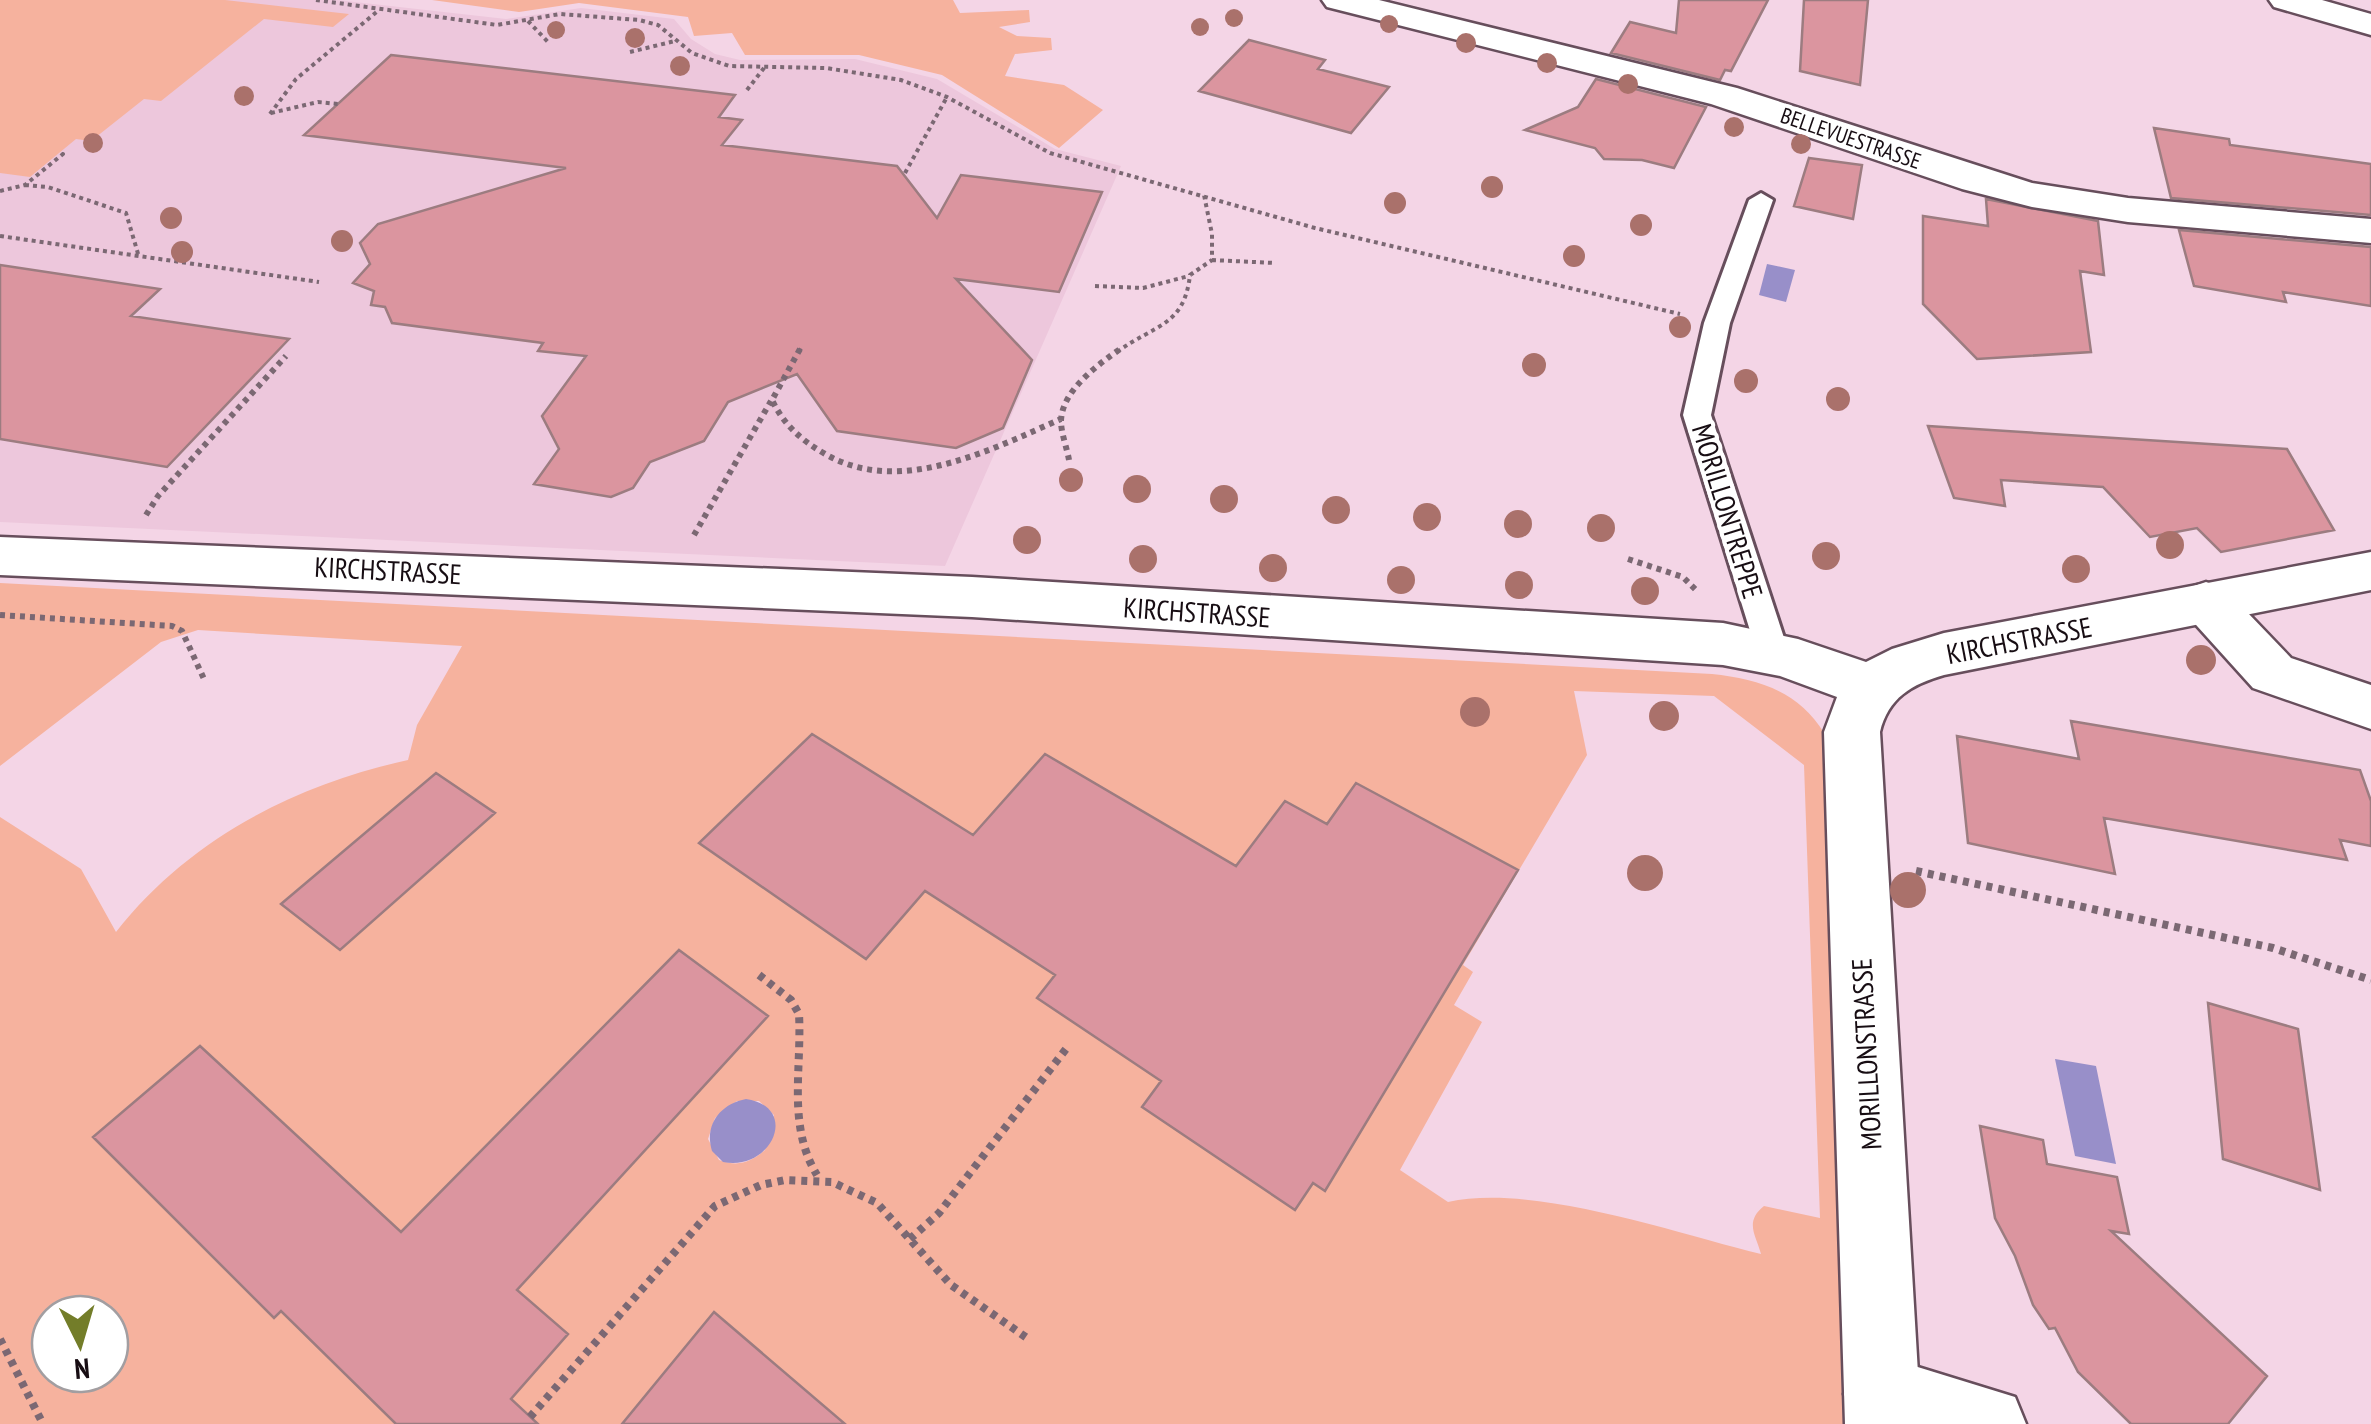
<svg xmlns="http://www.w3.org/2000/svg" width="2371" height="1424" viewBox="0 0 2371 1424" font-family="'PT Sans Narrow',sans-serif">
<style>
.built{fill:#edc7dc}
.green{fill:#f6b29e;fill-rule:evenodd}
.water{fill:#988fc9}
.building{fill:#db959f;stroke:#9c7c80;stroke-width:2.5}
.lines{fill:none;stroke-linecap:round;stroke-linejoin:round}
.service-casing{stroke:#674e5c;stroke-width:6}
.minor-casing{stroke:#674e5c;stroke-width:5}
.tertiary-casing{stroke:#674e5c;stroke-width:5}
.path-far2{stroke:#7b6873;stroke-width:4;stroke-dasharray:4 4;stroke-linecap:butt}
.path-far1{stroke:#7b6873;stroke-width:6;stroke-dasharray:5 5;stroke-linecap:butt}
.path{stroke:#7b6873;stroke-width:8;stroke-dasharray:6 6;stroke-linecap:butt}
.service{fill:#fff;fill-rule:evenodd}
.minor{fill:#fff;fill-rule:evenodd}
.tertiary{fill:#fff;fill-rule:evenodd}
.tree{fill:#aa716b}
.labels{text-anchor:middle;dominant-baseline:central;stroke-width:8;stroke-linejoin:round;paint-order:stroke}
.far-street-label{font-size:22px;fill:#170d13;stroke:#fff}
.street-label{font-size:28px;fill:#170d13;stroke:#fff}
</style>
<rect width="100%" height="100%" fill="#f4d5e6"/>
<path class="built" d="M0,0H337L506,19L581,8L674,19L691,39L715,54L740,60L855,59L937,79L1055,149L1121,166L945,566L0,522Z"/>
<path class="green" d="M0,0H225L349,14L333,27L264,19L161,101L144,99L91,141L76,139L30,177L0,173Z
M432,0H953L960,13L1029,10L1030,22L999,27L1017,36L1051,38L1052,50L1015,54L1005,76L1064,85L1103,110L1059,148L942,75L859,55H745L732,33L694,36L688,17L579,3L519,12Z
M0,583L1712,674C1758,679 1799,691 1824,733L1844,1424H0V817L81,869L116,932C188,840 294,785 408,760L417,725L462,646L198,630L161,642L0,766ZM1574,691L1714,696L1804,765L1820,1218L1764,1206C1744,1222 1756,1235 1761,1254C1675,1233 1533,1183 1448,1202L1400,1170L1482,1022L1454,1005L1473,972L1463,965L1587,755ZM737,1101H759L774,1115L765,1150C750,1163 738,1167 719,1160L708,1139L715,1118ZM50,1314H110V1374H50Z"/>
<path class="water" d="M1767,264L1795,270L1786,302L1759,295Z
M2055,1059L2096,1066L2116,1164L2075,1156Z
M746,1099C801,1107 771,1172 723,1162L712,1151C704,1125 720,1104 746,1099Z"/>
<path class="building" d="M1679,0H1768L1731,71L1725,70L1720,80L1611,53L1630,22L1676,33Z
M1804,0H1868L1860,85L1800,71Z
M1249,40L1325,60L1318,69L1389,87L1351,133L1199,91Z
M391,55L735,95L719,117L742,120L722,145L897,166L937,218L961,175L1102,192L1059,292L956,279L1032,360L1003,428L956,448L837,431L797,374L728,402L704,441L650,462L633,488L611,497L534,484L559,449L542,416L586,356L538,351L543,343L392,323L385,307L371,305L374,291L353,283L370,264L360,243L378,224L566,168L304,135Z
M1596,79L1706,107L1674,168L1642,160L1604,159L1595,148L1525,130L1578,107Z
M2154,128L2229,139L2230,145L2371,164V215L2171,198Z
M1809,158L1862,165L1853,219L1794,206Z
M1986,199L2098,221L2104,275L2080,271L2091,352L1977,359L1923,304V216L1988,226Z
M2179,230L2371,247V306L2283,292L2286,302L2194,286Z
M0,265L160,289L131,316L289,339L167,467L0,439Z
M1928,426L2287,449L2334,530L2221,552L2197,528L2150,537L2103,487L2001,480L2005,506L1954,498Z
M2071,721L2360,770L2371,801V846L2340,840L2347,860L2104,818L2115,874L1968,843L1957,736L2079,759Z
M812,734L973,835L1045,754L1236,866L1285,801L1327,824L1356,783L1518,870L1325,1191L1313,1183L1295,1210L1142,1107L1161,1081L1037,998L1055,975L925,891L866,959L699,843Z
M436,773L495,813L340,950L281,904Z
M679,950L768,1016L517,1290L568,1334L511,1399L538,1424H396L281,1311L274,1318L93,1137L200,1046L401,1232Z
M2208,1003L2298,1029L2320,1190L2223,1159Z
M1980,1126L2043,1140L2047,1164L2117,1177L2129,1234L2111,1231L2267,1376L2228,1424H2131L2078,1372L2055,1328L2049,1329L2033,1305L2015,1256L1995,1218Z
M714,1312L845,1424H622Z"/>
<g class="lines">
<g class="service-casing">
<path id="service" d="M1761,193L1773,200L1730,323L1711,415L1788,650L1783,659L1772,662L1761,659L1756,650L1683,415L1704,323L1749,200Z"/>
</g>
<g class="minor-casing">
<path id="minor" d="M1322,0H1379L1737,88L2032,183L2128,198L2371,219V243L2128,222L2032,207L1962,189L1711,104L1327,7Z
M2269,0H2322L2371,14V35L2274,7Z
M2206,582L2224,588L2291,658L2371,685V729L2253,688L2188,616L2180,602L2188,588Z
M1882,1356L2015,1397L2026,1424H1863L1855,1421L1844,1394L1855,1367Z"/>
</g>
<g class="tertiary-casing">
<path id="tertiary" d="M0,537L972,577L1723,623L1798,639L1866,662L1892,649L1944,633L2371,552V590L1944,675C1912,684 1888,698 1880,732L1921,1424H1845L1824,732L1837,697L1780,676L1723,665L972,617L0,575Z"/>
</g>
<path class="path-far2" d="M316,0L497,25L560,14L639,20L658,25L692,53L729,66L826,68L901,80L947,97L1050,153L1315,228L1680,314
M528,21L548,42
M630,52L675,41
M747,90L764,68
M271,113L318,102L338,104
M270,114L296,79L379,10
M905,173L947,97
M25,185L48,187L126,213L139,257
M0,191L25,185L63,154H58
M0,236L319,282
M1212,260L1275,263
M1095,286L1143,288L1189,276
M799,352L801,348
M1117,352C1155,324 1184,327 1190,275L1212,260V234L1204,195"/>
<path class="path-far1" d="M800,349L772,400C784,425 801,440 825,454C900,497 990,450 1061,419
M1069,460C1067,448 1061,433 1061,421C1062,390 1098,365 1120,349
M146,515L158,496L286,356
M694,535L771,401
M1628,559L1683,577L1698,592
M0,615L172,626L182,631L204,679"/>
<path class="path" d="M1916,871L2273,948L2371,980
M759,975L791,1000L799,1014C802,1069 787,1126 817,1175
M910,1239L939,1213L1066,1049
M0,1339L43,1424
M530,1417L715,1206L761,1185L785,1180L832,1182L877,1203L951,1285L1027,1338"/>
<use href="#service" class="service"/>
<use href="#minor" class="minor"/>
<use href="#tertiary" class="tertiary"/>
</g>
<g class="tree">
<circle cx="1234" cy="18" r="9"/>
<circle cx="1389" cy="24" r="9"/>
<circle cx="1200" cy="27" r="9"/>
<circle cx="556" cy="30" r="9"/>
<circle cx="635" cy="38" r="10"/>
<circle cx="1466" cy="43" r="10"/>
<circle cx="1547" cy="63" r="10"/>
<circle cx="680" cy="66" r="10"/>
<circle cx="1628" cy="84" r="10"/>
<circle cx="244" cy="96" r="10"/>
<circle cx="1734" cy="127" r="10"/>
<circle cx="93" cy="143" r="10"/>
<circle cx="1801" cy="144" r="10"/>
<circle cx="1492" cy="187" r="11"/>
<circle cx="1395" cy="203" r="11"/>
<circle cx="171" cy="218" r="11"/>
<circle cx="1641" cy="225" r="11"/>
<circle cx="342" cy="241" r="11"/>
<circle cx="182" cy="252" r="11"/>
<circle cx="1574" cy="256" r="11"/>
<circle cx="1680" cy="327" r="11"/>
<circle cx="1534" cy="365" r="12"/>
<circle cx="1746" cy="381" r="12"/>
<circle cx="1838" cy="399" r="12"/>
<circle cx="1071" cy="480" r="12"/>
<circle cx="1137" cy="489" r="14"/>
<circle cx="1224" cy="499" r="14"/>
<circle cx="1336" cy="510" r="14"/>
<circle cx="1427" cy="517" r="14"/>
<circle cx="1518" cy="524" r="14"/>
<circle cx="1601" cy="528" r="14"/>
<circle cx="1027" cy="540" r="14"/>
<circle cx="2170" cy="545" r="14"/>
<circle cx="1826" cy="556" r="14"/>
<circle cx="1143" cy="559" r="14"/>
<circle cx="1273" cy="568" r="14"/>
<circle cx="2076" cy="569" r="14"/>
<circle cx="1401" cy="580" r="14"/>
<circle cx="1519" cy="585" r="14"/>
<circle cx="1645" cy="591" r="14"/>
<circle cx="2201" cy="660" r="15"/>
<circle cx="1475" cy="712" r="15"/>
<circle cx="1664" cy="716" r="15"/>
<circle cx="1645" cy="873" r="18"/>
<circle cx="1908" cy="890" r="18"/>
</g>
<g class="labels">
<g class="far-street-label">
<text transform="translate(1851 138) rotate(19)">BELLEVUESTRASSE</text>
</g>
<g class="street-label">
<text transform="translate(1728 511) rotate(73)">MORILLONTREPPE</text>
<text transform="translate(388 570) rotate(3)">KIRCHSTRASSE</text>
<text transform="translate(1197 612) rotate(4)">KIRCHSTRASSE</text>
<text transform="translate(2019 640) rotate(-11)">KIRCHSTRASSE</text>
<text transform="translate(1866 1054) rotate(-93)">MORILLONSTRASSE</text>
</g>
</g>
<g transform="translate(80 1344) rotate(175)"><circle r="48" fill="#ffffff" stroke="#a29ea1" stroke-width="2.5"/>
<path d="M0-8L18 38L0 25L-18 38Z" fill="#737d29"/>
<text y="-15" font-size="28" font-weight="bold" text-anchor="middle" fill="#170d13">N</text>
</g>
</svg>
